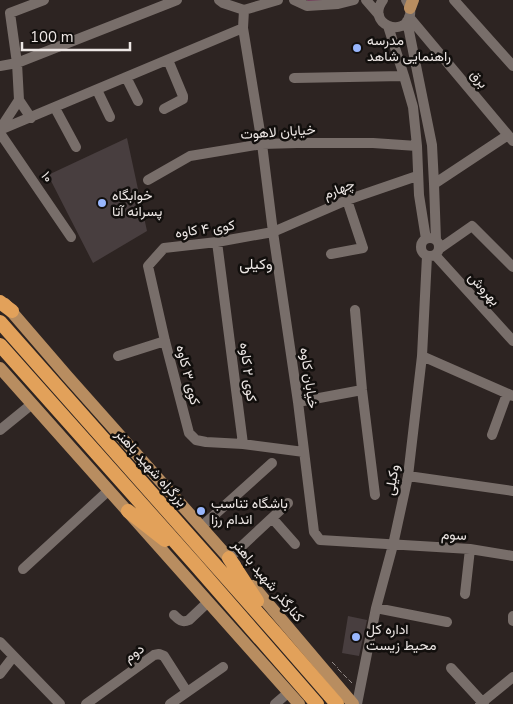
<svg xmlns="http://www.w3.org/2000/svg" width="513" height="704" viewBox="0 0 513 704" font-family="'Nunito Sans',Vazirmatn,sans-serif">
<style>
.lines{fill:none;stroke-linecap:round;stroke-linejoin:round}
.canal{stroke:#743a5b;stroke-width:8}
.building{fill:#483e3f}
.path{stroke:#958d8b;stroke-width:1;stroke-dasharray:5 2.5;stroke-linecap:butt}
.minor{stroke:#786e6a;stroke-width:10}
.major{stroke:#b88d60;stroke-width:12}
.highway{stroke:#e2a15a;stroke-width:14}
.poi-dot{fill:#98b6fd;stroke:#120f0d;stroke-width:2}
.labels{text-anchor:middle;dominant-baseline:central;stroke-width:5;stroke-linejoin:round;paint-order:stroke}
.poi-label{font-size:14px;fill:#ede7e5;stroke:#120f0d;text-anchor:start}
.street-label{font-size:14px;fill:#ede7e5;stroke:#120f0d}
.neighbourhood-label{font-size:15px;fill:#ede7e5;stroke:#120f0d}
</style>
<rect width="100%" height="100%" fill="#2d2422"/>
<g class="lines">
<path class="canal" d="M311,0L312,4L320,0"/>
</g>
<path class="building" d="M127,138L147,231L93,263L48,175Z
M348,616L367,620L359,656L342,653Z"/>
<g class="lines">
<path class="path" d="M332,662L338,668
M338,669L352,683"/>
<path class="minor" d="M219,0L223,3L244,10L278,0
M294,0L307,6L338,4L354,0
M366,0L379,15
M383,0C365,24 405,39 410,15C411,9 409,4 406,0
M454,0L513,66
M244,10L243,28L262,144L273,232L298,402L314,532L320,540L470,549L513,556
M409,17L513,141
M407,21L432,145L434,184L436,240
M388,26L404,76L413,107L417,146L419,195L426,239
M0,66L17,63L177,0
M126,77L138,101
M294,78L404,76
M97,90L110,117
M55,108L76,147
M164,109L183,99V96L168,60
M31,118L19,100L17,63L10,13L44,0
M0,129L19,100
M0,130L243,28
M0,133L71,237
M148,180L190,156L262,144L297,143H373L417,146
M434,184L508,135
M421 247a9 9 0 1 1 18 0a9 9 0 1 1-18 0Z
M217,242L243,444L304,452
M439,249L472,226L513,267
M331,254L363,248L347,200
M435,255L513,341
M355,310L362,390L375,495
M118,356L165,341
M422,356L513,396
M298,402L362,390
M0,430L32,404
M492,435L507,394
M243,444L206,442L196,440L189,433L165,341L148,266L164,248L217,242L273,232L347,200L417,176
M408,476L513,491
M272,518L295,544
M201,527L272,463
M229,558L288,503
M23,569L109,490
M465,594L470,549
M376,608L447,622
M174,615C179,620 182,623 189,620L208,602
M513,616V621
M0,642L60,704
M451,668L484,704
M0,674L13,657
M86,704L154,655L159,654L164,656L187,692
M170,704L223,667
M275,704L289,692
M357,704L376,608L393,545L408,476L422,356L427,256
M480,704L513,677"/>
<path class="major" d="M410,8L413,0
M5,304L67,376L235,565
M0,368L299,704
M253,586L353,704"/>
<path class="highway" d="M0,302L12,311
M0,322L278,636L337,704
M0,345L195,564L317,704
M128,511L165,540
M229,558L257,601"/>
</g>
<g class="poi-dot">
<circle cx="357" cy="48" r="5"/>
<circle cx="102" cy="203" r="5"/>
<circle cx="201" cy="511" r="5"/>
<circle cx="356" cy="637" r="5"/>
</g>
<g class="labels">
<g class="poi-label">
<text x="367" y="40">مدرسه<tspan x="367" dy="16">راهنمایی شاهد</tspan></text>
<text x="112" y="195">خوابگاه<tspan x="112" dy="16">پسرانه آتا</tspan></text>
<text x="211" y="503">باشگاه تناسب<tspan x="211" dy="16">اندام رزا</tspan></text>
<text x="366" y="629">اداره کل<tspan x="366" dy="16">محیط زیست</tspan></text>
</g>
<g class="street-label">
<text transform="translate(479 79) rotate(50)">برق</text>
<text transform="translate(278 132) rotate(-4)">خیابان لاهوت</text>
<text transform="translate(47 177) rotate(56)">۱۰</text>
<text transform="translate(339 189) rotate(-22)">چهارم</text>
<text transform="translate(205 229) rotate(-8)">کوی ۴ کاوه</text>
<text transform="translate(484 289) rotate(48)">بهروش</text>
<text transform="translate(248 372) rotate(83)">کوی ۲ کاوه</text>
<text transform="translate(188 375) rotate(76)">کوی ۳ کاوه</text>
<text transform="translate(309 378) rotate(82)">خیابان کاوه</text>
<text transform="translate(151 468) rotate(48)">بزرگراه شهید باهنر</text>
<text transform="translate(392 480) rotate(-81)">وکیلی</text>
<text transform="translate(454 535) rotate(3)">سوم</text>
<text transform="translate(268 581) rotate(50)">کنارگذر شهید باهنر</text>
<text transform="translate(134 653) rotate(-35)">دوم</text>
</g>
<g class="neighbourhood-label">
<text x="256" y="264">وکیلی</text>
</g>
</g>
<path d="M22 42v8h108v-8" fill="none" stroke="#ede7e5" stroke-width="2.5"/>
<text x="30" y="42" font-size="15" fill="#ede7e5" stroke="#120f0d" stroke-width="4" paint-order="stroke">100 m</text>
</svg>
